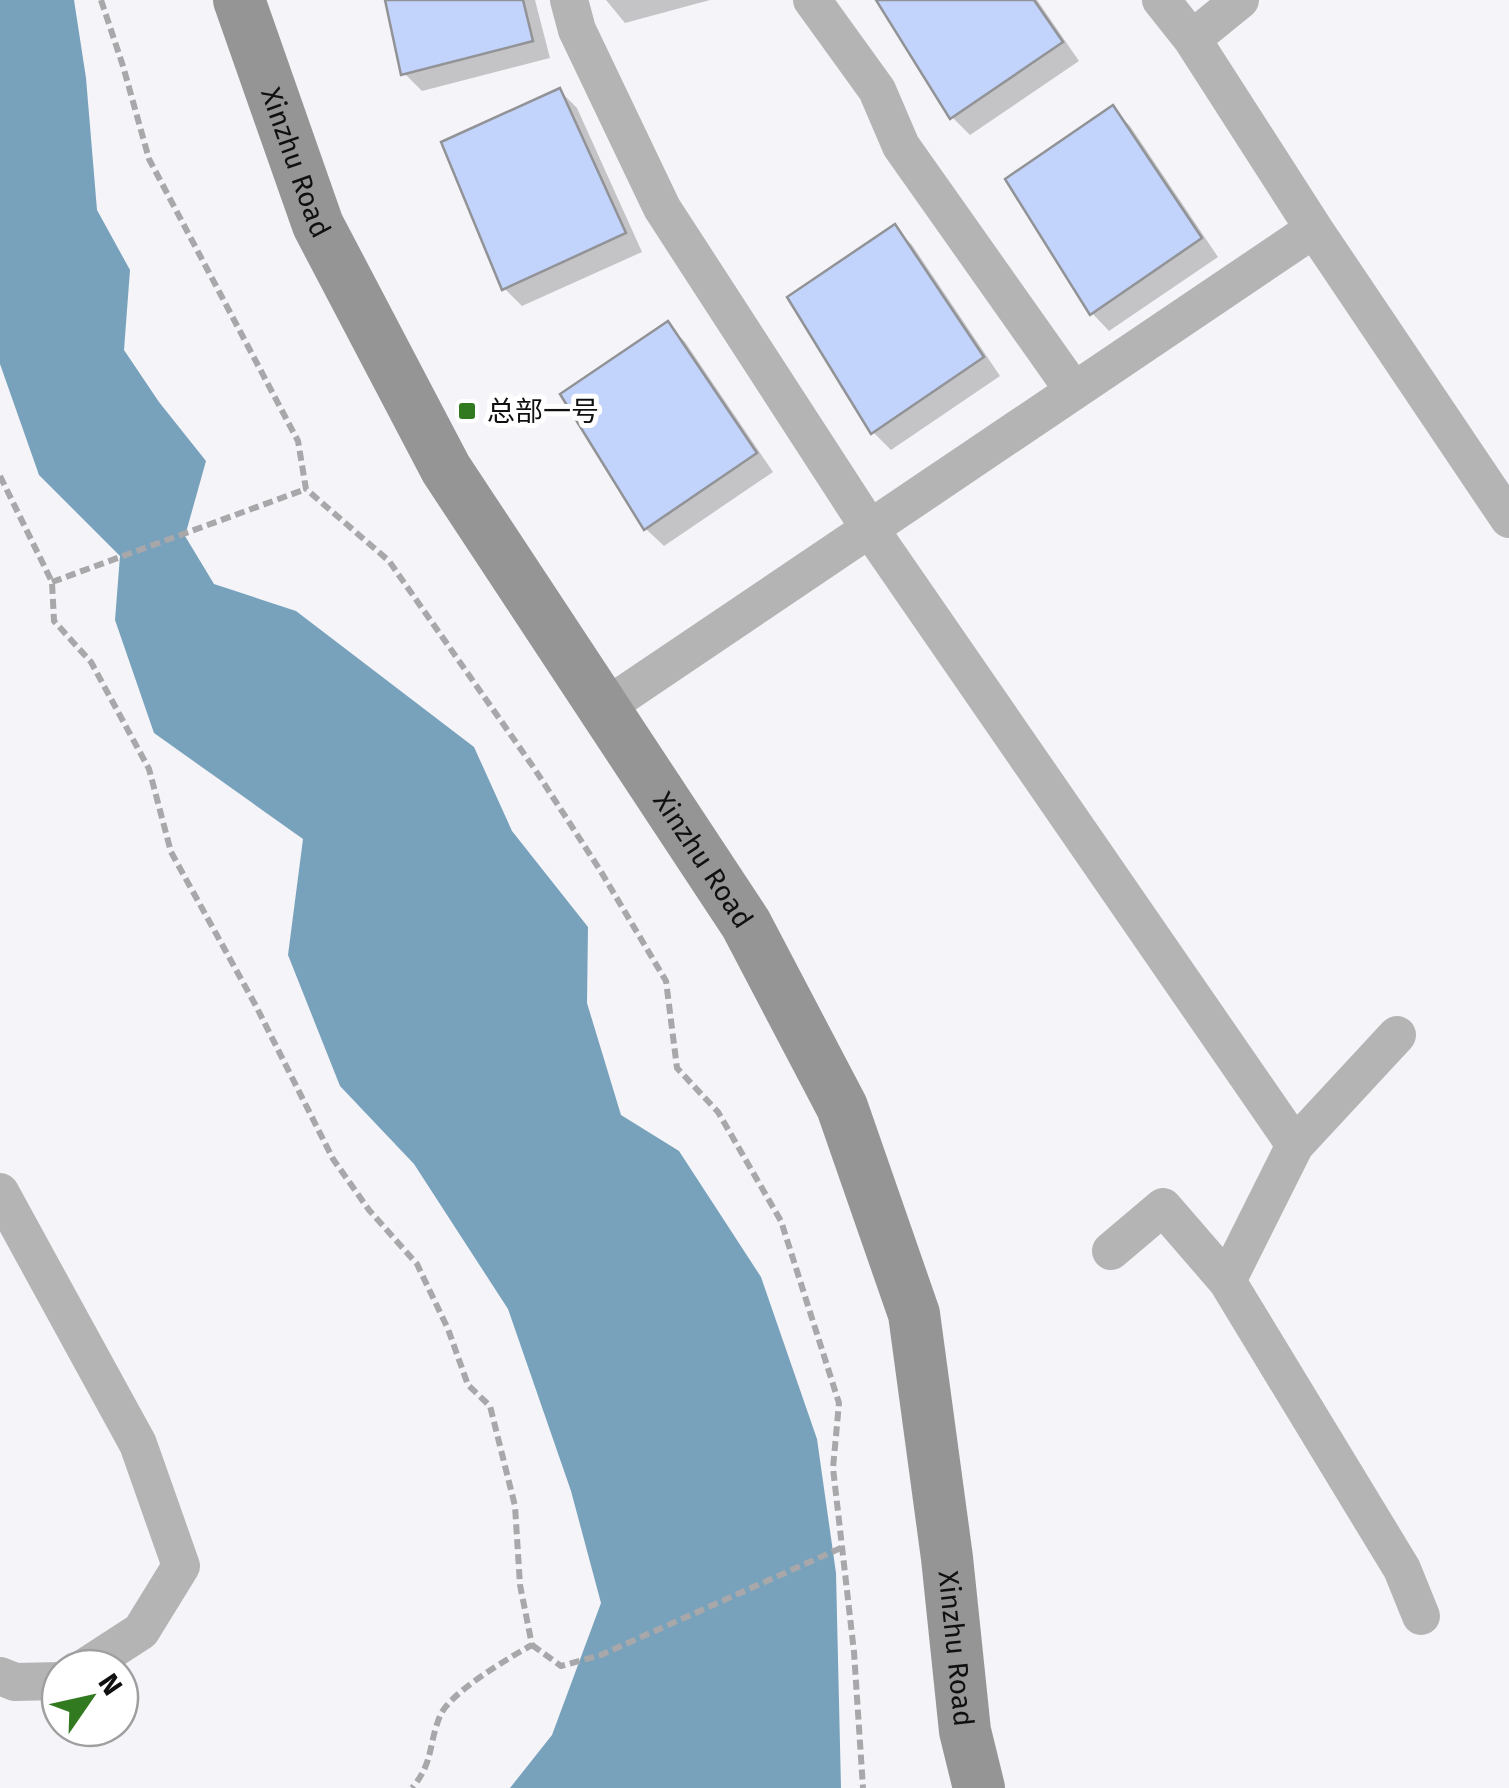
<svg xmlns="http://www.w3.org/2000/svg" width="1509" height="1788" viewBox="0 0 1509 1788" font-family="'Fira Sans','Noto Sans SC',sans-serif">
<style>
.water{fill:#78a2bc}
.shadow{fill:#0003}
.building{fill:#c2d3fc;stroke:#929396;stroke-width:2.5}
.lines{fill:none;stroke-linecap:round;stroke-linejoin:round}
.path{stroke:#a8a7aa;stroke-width:6;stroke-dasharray:10 5;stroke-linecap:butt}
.street{stroke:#b5b4b5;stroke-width:38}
.secondary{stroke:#969596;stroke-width:52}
.path-bridge{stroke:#a8a7aa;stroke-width:6;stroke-dasharray:10 5;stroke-linecap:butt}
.poi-dot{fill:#327a1f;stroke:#fff;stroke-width:4}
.labels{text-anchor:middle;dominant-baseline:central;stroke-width:10;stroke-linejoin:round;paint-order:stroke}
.street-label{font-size:28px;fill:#111011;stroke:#fff}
.poi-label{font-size:28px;fill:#111011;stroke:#fff;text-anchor:start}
</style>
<rect width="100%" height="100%" fill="#f5f4f8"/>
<path class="water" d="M0,0H74L86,78L97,210L130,270L124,350L159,402L206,461L185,536L214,584L296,611L474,747L512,831L588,927L587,1003L621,1115L679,1151L761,1277L817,1439L836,1573L841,1788H510L552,1735L601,1603L571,1491L508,1309L414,1164L340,1086L288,955L303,839L154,733L115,620L120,556L39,475L0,364Z"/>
<path class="shadow" d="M388,0H535L550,58L422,91L404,73Z
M606,0H710L625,23Z
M879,0H1037L1079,61L970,135L952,117Z
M560,91L577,108L642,252L522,306L504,288Z
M1113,109L1130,126L1218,257L1109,331L1092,313Z
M894,227L912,245L1000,376L891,450L873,432Z
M667,324L685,342L773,472L664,546L646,529L564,395Z"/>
<path class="building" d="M385,0H523L533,41L401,75Z
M876,0H1034L1063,42L950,119Z
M560,88L626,233L502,290L441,142Z
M1113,105L1202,238L1090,315L1005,179Z
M895,224L984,357L871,434L787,297Z
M668,321L757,453L644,530L560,394Z"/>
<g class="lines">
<path class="path" d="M101,0L123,66L149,159L298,441L306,489L389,561L534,768L600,870L666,981L677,1068L718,1112L781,1221L839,1403L833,1468L854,1652L863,1788
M0,476L52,582L54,621L91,662L149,769L171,852L256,1006L333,1159L369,1210L417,1264L448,1329L468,1385L490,1406L515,1506L520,1585L532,1645C510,1657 449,1693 440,1716C428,1745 434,1762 412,1788
M52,582L306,489"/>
<path class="street" d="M569,0L577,30L662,208L870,529L1295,1145L1227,1281L1402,1569L1421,1616
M812,0L877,90L901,146L1074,391
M1161,0L1192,39
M1314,229L1509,519
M604,708L1314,229L1192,39L1240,0
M1295,1145L1397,1035
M0,1192L138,1444L181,1566L141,1631L84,1668
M1111,1251L1163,1207L1227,1281
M0,1676L15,1682L60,1681"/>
<path class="secondary" id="s1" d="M239,0L318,225L446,469L746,924L842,1107L914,1314L947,1558L965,1731L979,1788"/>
<path class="path-bridge" d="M532,1645L561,1666L601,1655L843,1547"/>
</g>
<rect class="poi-dot" x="457" y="401" width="20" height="20" rx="5"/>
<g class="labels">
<g class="street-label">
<text stroke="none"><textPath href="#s1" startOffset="172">Xinzhu Road</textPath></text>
<text stroke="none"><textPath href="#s1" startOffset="982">Xinzhu Road</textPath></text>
<text stroke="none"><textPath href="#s1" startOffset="1822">Xinzhu Road</textPath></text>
</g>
<g class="poi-label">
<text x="487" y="411">总部一号</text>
</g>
</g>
<g transform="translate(90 1698) rotate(56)"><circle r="48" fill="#ffffff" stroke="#a09fa0" stroke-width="2.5"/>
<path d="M0-8L18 38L0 25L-18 38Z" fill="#327a1f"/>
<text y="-15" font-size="28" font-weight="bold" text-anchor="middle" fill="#111011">N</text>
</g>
</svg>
